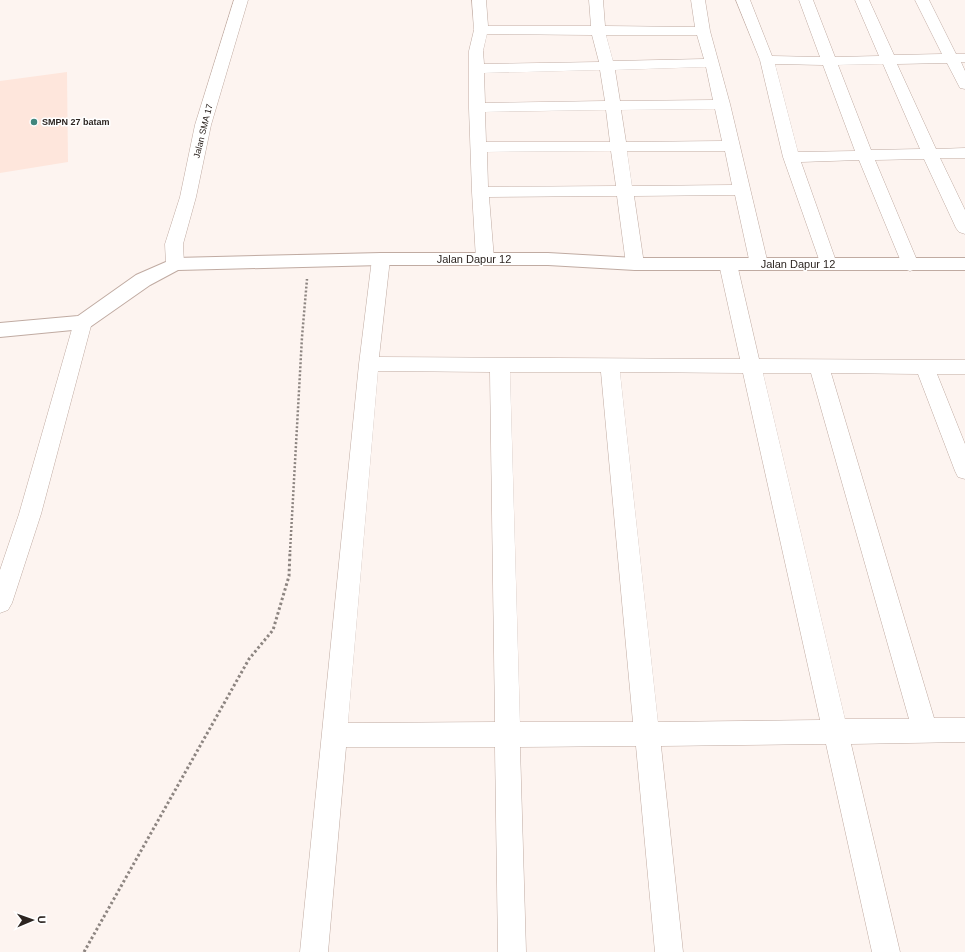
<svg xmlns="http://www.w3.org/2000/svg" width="965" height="952" viewBox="0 0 965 952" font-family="Helvetica,sans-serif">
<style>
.built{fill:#fee6dc}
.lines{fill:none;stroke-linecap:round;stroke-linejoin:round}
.minor-casing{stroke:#c0aba2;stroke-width:1}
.tertiary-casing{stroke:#c0aba2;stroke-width:2}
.path-far1{stroke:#8d8581;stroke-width:2.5;stroke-dasharray:2 2;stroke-linecap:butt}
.path{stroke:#8d8581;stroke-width:3;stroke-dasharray:2.5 2.5;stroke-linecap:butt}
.minor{fill:#fff;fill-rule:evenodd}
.tertiary{fill:#fff;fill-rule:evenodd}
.poi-dot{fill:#40867d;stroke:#fff;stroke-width:1.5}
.labels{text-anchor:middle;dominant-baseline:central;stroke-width:3;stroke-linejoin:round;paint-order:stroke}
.far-poi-label{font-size:9px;font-weight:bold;fill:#2d2521;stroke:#fff;text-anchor:start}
.far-street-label{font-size:9px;fill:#2d2521;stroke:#fff}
.street-label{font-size:11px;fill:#2d2521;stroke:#fff}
</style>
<rect width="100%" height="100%" fill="#fdf4f0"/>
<path class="built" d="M67,72L68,162L0,173V81Z"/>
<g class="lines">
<g class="minor-casing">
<path id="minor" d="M234,0H248L211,125L196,197L183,244L184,264L181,268L175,270L169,268L166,264L165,244L180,197L195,125Z
M472,0H486L488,26H591L589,0H603L605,26L695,27L691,0H705L710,31L730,104L768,264L765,268L759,270L753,268L750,264L735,195L634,196L644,264L641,268L635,270L629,268L626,264L617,196L489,197L494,259L491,263L485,265L479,263L476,259L472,192L469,108V51L474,30ZM487,34L592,35L599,62L484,64L483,51ZM606,35H697L704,59L613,61ZM706,67L713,100L620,101L615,70ZM600,70L605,101L485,103L484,73ZM715,109L722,141L626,142L621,110ZM606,110L610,142H486L485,112ZM611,151L616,186L488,187L487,152ZM627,151H725L732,185L632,186Z
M736,0H750L772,56L820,57L799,0H813L835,57L879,56L855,0H869L894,55L942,54L915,0H929L956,54H965V62H961L965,71V89L960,88L947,63L897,64L936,149L965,148V158H940L965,210V234L959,232L956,228L924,159L875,160L919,265L916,269L910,271L904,269L859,160L801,162L837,264L834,268L828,270L822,268L783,157L760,60ZM775,64L823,65L855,151L798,152ZM883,64L920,149L871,150L838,65Z
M381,253L387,255L390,259L379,357L740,359L719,264L722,260L728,258L734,260L737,264L759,359L965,360V374H937L965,444V479L958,477L955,471L918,374L831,373L934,718H965V742L851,744L900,952H872L826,744L661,746L683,952H655L636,746L520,747L526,952H498L495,747H346L328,952H300L359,364L372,259L375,255ZM378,371L490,372L495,722L348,723ZM510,372H601L633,722H520ZM620,372L743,373L820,720L658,722ZM763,373H811L909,719H845Z
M83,315L90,317L92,322L41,514L12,603L8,610L0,613V570L19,514L74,322L76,317Z"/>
</g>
<g class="tertiary-casing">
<path id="tertiary" d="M381,253H548L635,258H965V270H635L548,265H381L178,270L150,285L90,327L83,329L0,337V323L78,316L136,275L175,258Z"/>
</g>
<path class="path-far1" d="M290,552L302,337L307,279"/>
<path class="path" d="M84,952L249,659L273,630L289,576L290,551"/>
<use href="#minor" class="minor"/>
<use href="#tertiary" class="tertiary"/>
</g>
<circle class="poi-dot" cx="34" cy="122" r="4"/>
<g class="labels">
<g class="far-poi-label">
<text x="42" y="122">SMPN 27 batam</text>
</g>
<g class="far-street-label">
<text transform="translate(203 131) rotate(-76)">Jalan SMA 17</text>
</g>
<g class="street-label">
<text x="474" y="259">Jalan Dapur 12</text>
<text x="798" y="264">Jalan Dapur 12</text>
</g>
</g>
<g transform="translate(32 920) rotate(88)" stroke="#ffffff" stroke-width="3" paint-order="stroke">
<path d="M0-3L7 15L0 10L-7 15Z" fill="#2d2521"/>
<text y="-6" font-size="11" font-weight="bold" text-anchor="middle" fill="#2d2521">U</text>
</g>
</svg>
